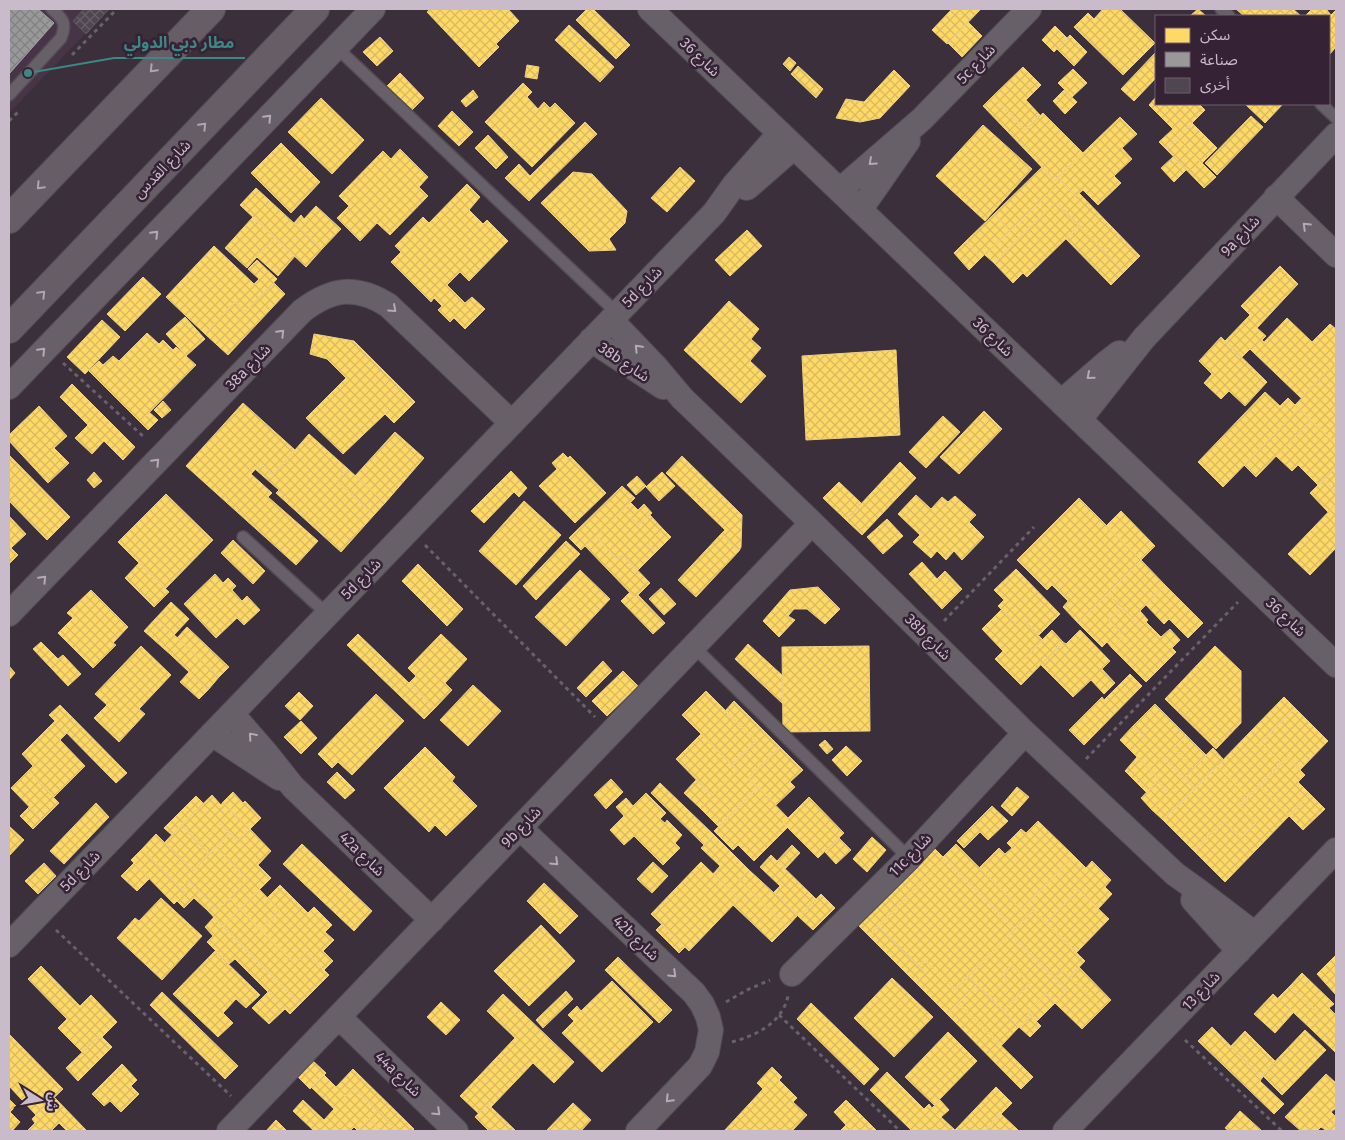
<svg xmlns="http://www.w3.org/2000/svg" width="1345" height="1140" viewBox="0 0 1345 1140" font-family="'Fira Sans','Noto Sans Arabic',sans-serif">
<style>
.airport{fill:#483447}
.homes{fill:url(#homes-cross-hatch);stroke:#efd084}
.industry{fill:url(#industry-cross-hatch);stroke:#a8a3a8}
.building{fill:url(#building-cross-hatch);stroke:#625862}
.lines{fill:none;stroke-linecap:round;stroke-linejoin:round}
.service-casing{stroke:#534b53;stroke-width:14}
.minor-casing{stroke:#534b53;stroke-width:26}
.secondary-casing{stroke:#534b53;stroke-width:30}
.path{stroke:#68616a;stroke-width:3;stroke-dasharray:4 4;stroke-linecap:butt}
.service{stroke:#686068;stroke-width:11}
.minor{stroke:#686068;stroke-width:24}
.secondary{stroke:#675d67;stroke-width:28}
.oneway{stroke:#b1a4b1}
.oneway2{stroke:#b6a9b6}
.labels{text-anchor:middle;dominant-baseline:central;stroke-width:5;stroke-linejoin:round;paint-order:stroke}
.street-label{font-size:15px;fill:#cabbca;stroke:#352235}
.leader{fill:none;stroke:#3e8785;stroke-width:2}
.callout-dot{fill:#3e8785;stroke:#352235;stroke-width:2}
.callout-label{font-size:16px;text-anchor:middle;font-weight:bold;fill:#3e8785;stroke:#352235;stroke-width:5;stroke-linejoin:round;paint-order:stroke}
</style>
<defs>
<pattern id="homes-cross-hatch" width="8" height="8" patternUnits="userSpaceOnUse" patternTransform="scale(1.25)"><rect width="8" height="8" fill="#ffd966"/><path d="M0 0l8 8M0 8l8-8" fill="none" stroke="#d8b95e"/></pattern>
<pattern id="industry-cross-hatch" width="8" height="8" patternUnits="userSpaceOnUse" patternTransform="scale(1.25)"><rect width="8" height="8" fill="#999"/><path d="M0 0l8 8M0 8l8-8" fill="none" stroke="#828182"/></pattern>
<pattern id="building-cross-hatch" width="8" height="8" patternUnits="userSpaceOnUse" patternTransform="scale(1.25)"><rect width="8" height="8" fill="#4f464f"/><path d="M0 0l8 8M0 8l8-8" fill="none" stroke="#675f67"/></pattern>
</defs>
<rect width="100%" height="100%" fill="#3a2f3b"/>
<path class="airport" d="M9,9H109L9,113Z"/>
<path class="homes" d="M430,9H508L519,21L496,44L499,47L479,67L427,12Z
M587,9H593L630,45L616,59L576,20Z
M952,9H981L947,44L932,30Z
M1103,9H1120L1155,43L1123,75L1074,27L1088,13L1094,19Z
M1198,9L1206,16H1190Z
M1236,9H1288L1281,16H1244Z
M1288,9H1293L1301,16H1281Z
M1312,9H1326L1331,15L1336,10V47L1329,55V16H1305Z
M968,22L982,36L962,57L948,43Z
M569,25L614,67L600,82L555,40Z
M1055,26L1067,38L1054,52L1042,40Z
M1070,35L1087,52L1074,66L1057,49Z
M380,37L393,51L377,66L363,52Z
M1156,52V78L1134,101L1121,89Z
M789,57L796,63L790,71L783,64Z
M527,65L539,67L537,79L525,77Z
M798,66L823,89L816,98L791,74Z
M1023,67L1041,85L1026,100L1040,115L1025,130L993,96Z
M1073,69L1087,83L1072,97L1058,83Z
M894,70L910,86L880,118L860,122L836,118L846,99L864,102Z
M400,73L424,98L410,112L386,87Z
M523,83L532,92L527,97L538,109L544,102L550,108L555,103L575,123L532,167L485,122Z
M473,90L478,97L466,107L461,101Z
M1064,90L1077,102L1065,114L1053,101Z
M993,96L1025,130L1043,113L1083,153L1055,181L983,106Z
M1156,97V104H1199L1205,110L1166,149L1159,142L1173,129L1149,105Z
M321,98L364,140L332,174L288,132Z
M1245,104H1283L1265,123Z
M452,111L473,132L459,146L438,126Z
M1251,116L1263,127L1217,175L1205,163Z
M1120,117L1137,134L1122,148L1132,159L1114,176L1121,183L1098,205L1083,190L1076,196L1058,177Z
M585,122L597,134L529,201L505,178L519,164L530,176Z
M1192,123L1217,148L1202,163L1177,138Z
M983,125L1032,169L985,221L936,176Z
M488,135L508,157L496,169L475,148Z
M1177,138L1216,177L1204,188L1166,149Z
M281,143L320,182L291,213L251,173Z
M400,149L428,177L419,187L428,196L390,235L377,223L360,241L337,218L349,206L339,196L383,151L391,159Z
M1173,157L1186,170L1174,182L1161,168Z
M680,167L695,181L667,212L651,198Z
M1042,167L1055,181L1058,177L1061,181L1010,231L994,214Z
M573,172L592,174L627,211L625,223L609,239L616,250L589,251L541,203Z
M1061,181L1076,196L1079,193L1140,256L1124,272L1056,202L994,263L985,255Z
M467,184L480,197L469,210L483,224L487,220L508,241L469,281L460,272L447,285L465,303L472,297L485,309L465,329L454,318L450,322L438,310L442,306L434,298L431,302L391,262L401,252L395,246L423,217L429,223Z
M256,188L322,249L306,267L240,205Z
M1056,202L1079,226L1027,277L1023,273L1013,283L994,263Z
M316,206L341,229L322,249L294,223L301,215L304,219Z
M994,214L1010,231L981,258L966,241Z
M253,217L275,237L247,268L225,248Z
M1079,226L1124,272L1111,285L1066,239Z
M747,230L762,246L730,276L715,260Z
M275,237L295,256L278,276L257,257Z
M966,241L981,258L969,270L954,253Z
M214,246L254,284L259,279L248,269L257,260L277,279L246,312L235,302L205,334L166,297Z
M1280,266L1298,284L1257,328L1266,336L1262,340L1264,342L1287,318L1312,342L1330,324L1336,329V362L1301,398L1250,349L1242,357L1225,341L1250,315L1241,306Z
M143,277L161,294L125,331L107,314Z
M274,283L285,294L228,355L205,334L235,302L246,312Z
M729,301L759,329L751,339L761,348L750,361L766,376L741,403L684,350Z
M185,317L205,339L186,356L166,334Z
M102,320L120,337L85,374L67,357Z
M147,333L159,344L163,340L173,350L176,347L196,365L140,422L89,371L99,361L103,365L113,356L119,361Z
M314,334L354,341L415,402L394,423L385,414L343,454L306,418L346,378L327,359L310,354Z
M1221,337L1267,382L1245,406L1229,391L1221,399L1204,383L1212,374L1199,361Z
M896,350L900,435L806,440L802,356Z
M1336,362V445L1295,405Z
M72,384L135,447L123,460L104,441L92,454L75,438L88,425L60,397Z
M1265,392L1280,406L1288,398L1299,409L1223,487L1198,462Z
M163,401L171,410L162,418L154,410Z
M243,403L295,450L273,475L261,463L251,474L272,493L268,497L318,541L296,565L186,466Z
M39,406L67,436L54,448L69,463L48,483L9,441V435Z
M1299,409L1311,420L1256,477L1244,465Z
M984,411L1002,429L959,474L940,457Z
M149,412L158,420L148,430L140,422Z
M943,416L960,432L926,468L909,452Z
M1311,420L1336,445V466L1318,485L1298,465L1292,471L1276,456Z
M395,432L424,458L385,503L355,476Z
M309,434L348,469L337,481L374,515L341,552L276,493L279,490L255,469L261,463L273,475Z
M563,453L568,458L570,456L606,493L575,523L539,486L557,469L552,463Z
M9,455L70,517L47,540L9,501Z
M682,456L742,515L741,547L739,551L721,534L725,530L666,473Z
M900,462L916,478L862,535L846,520Z
M1336,466V492L1323,480Z
M348,469L385,503L374,515L337,481Z
M511,471L527,488L519,497L514,492L484,523L471,511Z
M94,472L102,481L94,488L87,480Z
M662,472L675,486L659,501L646,487Z
M637,476L646,486L636,495L627,485Z
M1323,480L1336,492V504L1328,512L1310,493Z
M839,482L861,503L846,520L823,498Z
M622,486L635,498L581,550L569,538Z
M166,494L213,540L165,589L118,542Z
M916,495L931,509L942,497L948,502L955,496L976,515L969,522L984,537L962,560L954,551L946,560L937,551L931,558L913,542L920,535L898,514Z
M1079,498L1141,560L1078,623L1063,607L1068,601L1052,585L1047,590L1017,560Z
M524,501L561,535L516,585L479,551Z
M630,502L638,510L631,517L638,525L650,515L663,529L648,544L656,552L637,571L623,555L617,559L596,536Z
M644,504L652,513L638,525L631,517Z
M1336,504V548L1310,575L1288,554Z
M1121,511L1155,546L1141,560L1106,526Z
M9,516L26,534L11,548L18,555L9,564Z
M887,519L903,536L883,554L867,537Z
M663,529L671,537L656,552L648,544Z
M721,534L739,551L696,597L678,580Z
M596,536L617,559L623,555L650,583L635,598L585,546Z
M233,540L265,571L253,584L221,553Z
M566,541L580,554L536,600L523,586Z
M1141,560L1165,585L1140,611L1148,620L1141,627L1108,593Z
M922,562L937,579L945,571L962,589L942,609L909,574Z
M139,563L169,592L154,607L125,578Z
M418,564L463,609L447,626L402,581Z
M1016,569L1060,614L1039,635L1024,620L1018,626L998,606L1004,600L994,590Z
M580,570L610,599L566,646L535,617Z
M215,574L223,583L228,578L236,586L232,590L242,601L247,596L260,610L244,625L237,618L216,638L184,604Z
M1165,585L1203,623L1188,638L1169,619L1164,624L1146,605Z
M818,587L840,609L825,624L807,609H794L788,616L795,620L779,637L763,621L790,590Z
M661,588L676,604L664,615L649,599Z
M91,590L128,627L113,643L116,645L93,668L58,633L73,618L67,613Z
M630,592L635,598L638,595L665,623L653,634L621,601Z
M1108,593L1122,608L1109,620L1124,636L1112,648L1107,642L1102,647L1078,623Z
M171,602L189,619L174,635L156,618Z
M1122,608L1141,627L1146,622L1161,637L1170,629L1180,640L1172,648L1176,652L1146,682L1112,648L1124,636L1109,620Z
M1002,609L1018,626L1024,620L1043,640L1009,673L995,659L1003,651L982,629Z
M156,618L183,643L171,655L144,631Z
M187,627L229,667L219,677L177,638Z
M1052,630L1063,642L1021,685L1009,673Z
M1080,630L1110,661L1102,669L1115,683L1104,694L1091,680L1073,697L1041,665L1063,642L1066,644Z
M358,634L435,708L424,719L347,645Z
M441,634L467,659L445,683L452,690L435,708L409,683L416,676L408,668Z
M41,642L58,659L63,655L81,674L68,686L33,649Z
M183,643L219,677L208,690L171,655Z
M748,644L783,676V704L735,659Z
M141,646L171,675L139,709L145,714L119,742L94,718L107,705L95,694Z
M869,646L870,731L783,732L782,647Z
M1215,646L1241,671V723L1216,749L1165,699Z
M603,661L612,671L586,697L577,688Z
M9,666L15,673L9,680Z
M623,671L638,686L607,716L592,701Z
M189,672L208,690L199,699L180,682Z
M1130,674L1142,686L1084,745L1069,730L1102,697L1104,700Z
M473,685L501,711L468,746L440,720Z
M706,691L756,741L732,765L682,715Z
M299,692L313,706L300,720L285,706Z
M376,694L404,721L352,775L338,762L332,768L318,754Z
M1284,697L1295,708L1261,742L1282,763L1248,797L1217,766Z
M734,701L780,747L748,778L758,787L719,827L700,808L738,770L732,765L756,741L725,711Z
M1155,704L1186,735L1173,748L1193,768L1184,778L1162,756L1149,769L1133,753L1147,739L1133,726Z
M60,705L127,773L116,783L49,715Z
M1295,708L1328,741L1300,770L1287,757L1282,763L1261,742Z
M55,721L67,733L60,740L85,766L54,797L28,771L33,766L22,754Z
M301,721L317,738L301,754L284,737Z
M1133,726L1147,739L1133,753L1120,740Z
M701,734L738,770L712,796L676,759Z
M1186,735L1206,755L1193,768L1173,748Z
M825,740L833,749L827,754L819,745Z
M846,746L862,761L847,776L832,760Z
M425,747L455,777L452,781L477,806L446,836L435,825L429,832L384,788Z
M780,747L803,770L790,782L795,787L776,805L748,778Z
M1213,748L1223,759L1195,789L1184,778Z
M1162,756L1184,778L1169,793L1157,781L1159,779L1149,769Z
M1137,757L1159,779L1147,793L1125,771Z
M1287,757L1305,775L1298,782L1310,794L1289,816L1259,786Z
M1217,766L1248,797L1239,806L1256,823L1241,838L1223,821L1194,851L1163,820Z
M28,771L59,803L42,820L11,788Z
M337,772L355,790L345,799L327,782Z
M1184,778L1195,789L1163,820L1152,810Z
M611,779L623,792L606,809L594,795Z
M696,780L712,796L700,808L684,793Z
M1157,781L1169,793L1152,810L1141,798Z
M660,783L714,835L704,845L651,793Z
M1259,786L1289,816L1225,882L1194,851L1223,821L1241,838L1256,823L1239,806Z
M758,787L788,818L783,823L788,827L754,861L738,845L733,850L714,831Z
M1017,787L1029,797L1012,816L1001,806Z
M233,792L243,803L245,801L261,818L250,829L223,802Z
M646,793L666,813L660,819L665,823L667,820L682,835L675,843L680,848L663,865L634,836L624,845L610,830L624,816L616,807L626,798L633,806Z
M1310,794L1325,809L1303,830L1289,816Z
M212,795L221,805L223,802L232,812L200,844L181,825Z
M196,796L203,803L172,835L164,828Z
M809,797L844,833L818,858L783,823Z
M96,803L109,817L64,864L50,851Z
M992,806L1008,821L988,840L973,825Z
M29,807L42,820L33,829L20,816Z
M232,812L250,829L237,841L220,824Z
M1038,821L1074,856L1021,910L979,868L999,848L1005,854L1012,848L1007,843L1021,829L1026,833Z
M220,824L230,833L209,854L200,844Z
M181,825L209,854L193,871L165,842Z
M973,825L980,832L964,848L957,841Z
M9,826L24,840L9,856Z
M250,829L271,851L258,865L271,878L240,909L230,899L248,880L216,847L230,833L237,841Z
M156,834L183,861L168,876L142,849Z
M714,835L749,870L739,880L787,927L772,942L733,905L739,899L713,874L720,866L701,848Z
M872,837L886,850L867,872L853,859Z
M839,838L851,850L836,864L825,852Z
M302,844L372,911L354,931L283,864Z
M956,844L1027,916L1015,929L943,857Z
M792,845L800,853L785,869L777,861Z
M932,846L945,859L869,936L856,923Z
M216,847L248,880L218,910L188,880L183,885L188,890L185,893L168,876L183,861L193,871Z
M142,849L185,893L174,904L131,860Z
M771,855L816,899L799,917L774,892L780,886L760,867Z
M1074,856L1086,868L1092,861L1111,880L1105,887L1112,894L1098,909L1079,890L1046,923L1033,910L1027,916L1021,910Z
M945,859L1015,929L955,990L925,960L919,966L878,926Z
M653,862L668,876L652,893L637,879Z
M701,862L739,899L689,951L651,914Z
M44,863L56,876L38,894L25,881Z
M134,863L149,879L137,891L121,876Z
M749,870L798,915L787,927L739,880Z
M188,880L213,905L207,910L194,898L184,908L177,901L188,890L183,885Z
M544,883L578,916L560,934L527,901Z
M280,885L308,913L314,907L332,925L325,932L334,940L323,951L333,961L324,970L306,952L295,964L260,930L280,911L267,898Z
M260,890L280,911L260,930L240,909Z
M1079,890L1109,919L1076,953L1046,923Z
M821,894L835,908L813,930L799,917Z
M161,898L202,936L162,980L117,938L135,918L139,921Z
M230,899L240,909L223,927L207,910L213,905L218,910Z
M240,909L295,964L306,952L329,975L300,1004L223,927Z
M1033,910L1085,961L1070,977L1063,970L1054,978L1010,934Z
M214,917L300,1004L290,1014L235,959L229,964L207,942L213,936L205,927Z
M662,924L685,947L679,953L656,930Z
M541,925L575,961L529,1006L494,971Z
M878,926L925,973L916,983L869,936Z
M1010,934L1067,991L1055,1003L1046,994L1028,1012L1031,1016L1019,1027L1003,1011L1030,983L1012,965L1003,974L1007,979L989,997L968,976Z
M215,951L260,995L246,1008L236,999L223,1013L233,1023L218,1037L173,994Z
M1336,955V995L1317,974Z
M618,957L672,1010L659,1023L605,970Z
M925,960L955,990L968,976L977,984L947,1014L916,983L925,973L919,966Z
M1012,965L1030,983L1003,1011L989,997L1007,979L1003,974Z
M41,966L80,1006L91,995L117,1022L102,1037L100,1035L82,1052L58,1028L67,1019L28,979Z
M1079,967L1111,1000L1102,1009L1070,977Z
M1063,970L1102,1009L1082,1029L1055,1003L1067,991L1054,978Z
M1302,973L1334,1004L1329,1008L1336,1015V1051L1335,1052L1310,1028L1321,1016L1290,986Z
M892,978L933,1017L894,1057L854,1018Z
M612,981L653,1022L602,1072L562,1033L574,1021L568,1015L577,1006L581,1011Z
M977,984L1019,1027L1001,1046L958,1003Z
M1290,986L1321,1016L1310,1028L1278,998Z
M566,991L573,999L543,1028L536,1020Z
M162,992L238,1066L225,1079L150,1005Z
M268,992L285,1009L269,1024L252,1008Z
M503,994L574,1062L554,1083L533,1063L491,1107L487,1104L478,1113L460,1096L515,1038L487,1011Z
M1046,994L1055,1003L1037,1021L1028,1012Z
M1273,994L1293,1013L1275,1033L1254,1014Z
M441,1002L460,1020L446,1035L427,1017Z
M811,1003L879,1069L864,1085L797,1019Z
M958,1003L1033,1077L1021,1089L947,1014Z
M1031,1016L1041,1026L1030,1037L1019,1027Z
M1212,1027L1262,1078L1260,1081L1284,1104L1274,1114L1198,1041Z
M1305,1030L1326,1050L1282,1095L1262,1075Z
M1245,1031L1275,1061L1262,1075L1263,1077L1262,1078L1231,1046Z
M948,1032L977,1061L934,1105L905,1077Z
M9,1034L63,1089L36,1115L9,1086Z
M100,1035L112,1047L78,1081L66,1068Z
M312,1060L326,1073L310,1089L297,1076Z
M122,1064L137,1080L131,1086L139,1094L121,1112L110,1101L104,1106L92,1094Z
M772,1067L782,1077L779,1080L797,1098L793,1102L807,1115L792,1131H724L763,1089L757,1083Z
M353,1069L414,1129L412,1131H398L354,1088L345,1096L336,1087Z
M887,1072L924,1109L929,1104L932,1108L940,1100L949,1110L941,1117L956,1131H912L870,1090Z
M1326,1074L1336,1083V1108L1331,1112L1336,1117V1121L1327,1131L1321,1127L1317,1131H1301L1285,1117Z
M324,1075L345,1096L354,1088L377,1111L358,1131L354,1127L350,1131H314L293,1111L303,1100L324,1120L334,1109L311,1087Z
M996,1087L1012,1103L984,1131H956L955,1130Z
M54,1097L87,1131H67L59,1123L51,1131H43L42,1130L40,1131H27L35,1123L32,1119Z
M9,1099L16,1106L10,1112L20,1122L12,1131H9Z
M846,1100L877,1131H852L846,1125L834,1112Z
M573,1103L591,1120L581,1131H546Z
M487,1104L491,1107L516,1131H489L475,1117Z
M377,1111L398,1131H381L369,1119Z
M1240,1111L1262,1131H1229L1225,1128Z
M1001,1114L1018,1130L1016,1131H984Z
M369,1119L381,1131H357Z
M276,1120L287,1131H266Z
M1336,1121V1131H1327Z
M846,1125L852,1131H840Z"/>
<path class="industry" d="M9,9H38L54,23L9,74Z"/>
<path class="building" d="M84,9H109L86,34L73,21Z"/>
<g class="lines">
<g class="service-casing">
<path id="service" d="M1221,9L1229,16
M336,47L617,313
M9,95L61,38C67,23 63,19 52,9
M1321,104L1336,118
M243,537L327,614
M694,647L909,858"/>
</g>
<g class="minor-casing">
<path id="minor" d="M650,9L1336,665
M747,188L794,147
M840,190L922,119L1029,9
M1276,197L1336,255
M860,210L908,141
M611,320L655,366L682,398L812,523L1025,733L1175,874L1200,892L1255,934
M591,340L663,387
M9,387L373,9
M1061,402L1106,363L1119,353
M1080,419L1144,338L1336,135
M9,614L302,311C332,288 356,285 388,305L512,423
M232,714L266,753L293,787L432,920
M212,734L279,778
M520,828L694,993L702,1004L708,1017L711,1030L707,1052L700,1066L638,1131
M1193,900L1239,951
M9,945L714,213L734,185L780,133
M792,974L909,858L1025,733
M339,1017L456,1131
M229,1131L812,523
M1065,1131L1336,850"/>
</g>
<g class="secondary-casing">
<path id="secondary" d="M9,219L211,9
M9,329L315,9"/>
</g>
<path class="path" d="M72,55L117,9
M9,121L18,112
M63,363L145,438
M425,545L595,717
M944,621L1034,527
M1086,759L1238,602
M56,930L231,1096
M726,1002L747,990L770,980
M779,1015L900,1131
M1185,1040L1282,1131
M732,1042C757,1035 782,1023 788,996"/>
<use href="#service" class="service"/>
<use href="#minor" class="minor"/>
<use href="#secondary" class="secondary"/>
</g>
<defs><path id="oneway-chevron" d="M-2-3.5L2.5 0L-2 3.5" fill="none" stroke-width="1.6" stroke-linecap="round" stroke-linejoin="round" transform="scale(1.25)"/></defs>
<g class="oneway">
<use href="#oneway-chevron" transform="translate(153 69) rotate(134)"/>
<use href="#oneway-chevron" transform="translate(203 126) rotate(-46)"/>
<use href="#oneway-chevron" transform="translate(40 186) rotate(134)"/>
<use href="#oneway-chevron" transform="translate(42 294) rotate(-46)"/>
</g>
<g class="oneway2">
<use href="#oneway-chevron" transform="translate(268 118) rotate(-46)"/>
<use href="#oneway-chevron" transform="translate(872 162) rotate(138)"/>
<use href="#oneway-chevron" transform="translate(1306 226) rotate(-136)"/>
<use href="#oneway-chevron" transform="translate(155 234) rotate(-46)"/>
<use href="#oneway-chevron" transform="translate(393 309) rotate(42)"/>
<use href="#oneway-chevron" transform="translate(281 333) rotate(-46)"/>
<use href="#oneway-chevron" transform="translate(638 348) rotate(-134)"/>
<use href="#oneway-chevron" transform="translate(42 351) rotate(-46)"/>
<use href="#oneway-chevron" transform="translate(1090 376) rotate(139)"/>
<use href="#oneway-chevron" transform="translate(156 462) rotate(-46)"/>
<use href="#oneway-chevron" transform="translate(43 579) rotate(-46)"/>
<use href="#oneway-chevron" transform="translate(252 736) rotate(-131)"/>
<use href="#oneway-chevron" transform="translate(555 862) rotate(44)"/>
<use href="#oneway-chevron" transform="translate(673 974) rotate(44)"/>
<use href="#oneway-chevron" transform="translate(669 1099) rotate(134)"/>
<use href="#oneway-chevron" transform="translate(437 1112) rotate(44)"/>
</g>
<g class="labels">
<g class="street-label">
<text transform="translate(700 57) rotate(44)">شارع 36</text>
<text transform="translate(976 64) rotate(-46)">5c شارع</text>
<text transform="translate(162 169) rotate(-46)">شارع القدس</text>
<text transform="translate(1240 236) rotate(-47)">9a شارع</text>
<text transform="translate(642 287) rotate(-46)">5d شارع</text>
<text transform="translate(993 337) rotate(44)">شارع 36</text>
<text transform="translate(624 362) rotate(34)">38b شارع</text>
<text transform="translate(248 367) rotate(-46)">38a شارع</text>
<text transform="translate(361 579) rotate(-46)">5d شارع</text>
<text transform="translate(1286 617) rotate(44)">شارع 36</text>
<text transform="translate(928 637) rotate(45)">38b شارع</text>
<text transform="translate(521 827) rotate(-46)">9b شارع</text>
<text transform="translate(362 854) rotate(44)">42a شارع</text>
<text transform="translate(910 855) rotate(-46)">11c شارع</text>
<text transform="translate(80 871) rotate(-46)">5d شارع</text>
<text transform="translate(636 938) rotate(44)">42b شارع</text>
<text transform="translate(1201 991) rotate(-46)">شارع 13</text>
<text transform="translate(398 1074) rotate(44)">44a شارع</text>
</g>
</g>
<path class="leader" d="M28 73L114 58H245"/>
<circle class="callout-dot" cx="28" cy="73" r="5"/>
<g class="callout-label">
<text x="179" y="48">مطار دبي الدولي</text>
</g>
<rect width="1345" height="1140" fill="none" stroke="#cabbca" stroke-width="20"/>
<rect x="1155" y="15" width="175" height="90" fill="#352235" stroke="#715f71"/>
<rect x="1165" y="28" width="25" height="15" fill="#ffd966" stroke="#715f71"/>
<text x="1200" y="40" font-size="15" fill="#cabbca">سكن</text>
<rect x="1165" y="52" width="25" height="15" fill="#999999" stroke="#715f71"/>
<text x="1200" y="65" font-size="15" fill="#cabbca">صناعة</text>
<rect x="1165" y="78" width="25" height="15" fill="#4f464f" stroke="#715f71"/>
<text x="1200" y="90" font-size="15" fill="#cabbca">أخرى</text>
<g transform="translate(40 1100) rotate(101)" stroke="#352235" stroke-width="4" paint-order="stroke">
<path d="M0-4L9 19L0 12L-9 19Z" fill="#cabbca"/>
<text y="-8" font-size="14" font-weight="bold" text-anchor="middle" fill="#cabbca">ش</text>
</g>
</svg>
